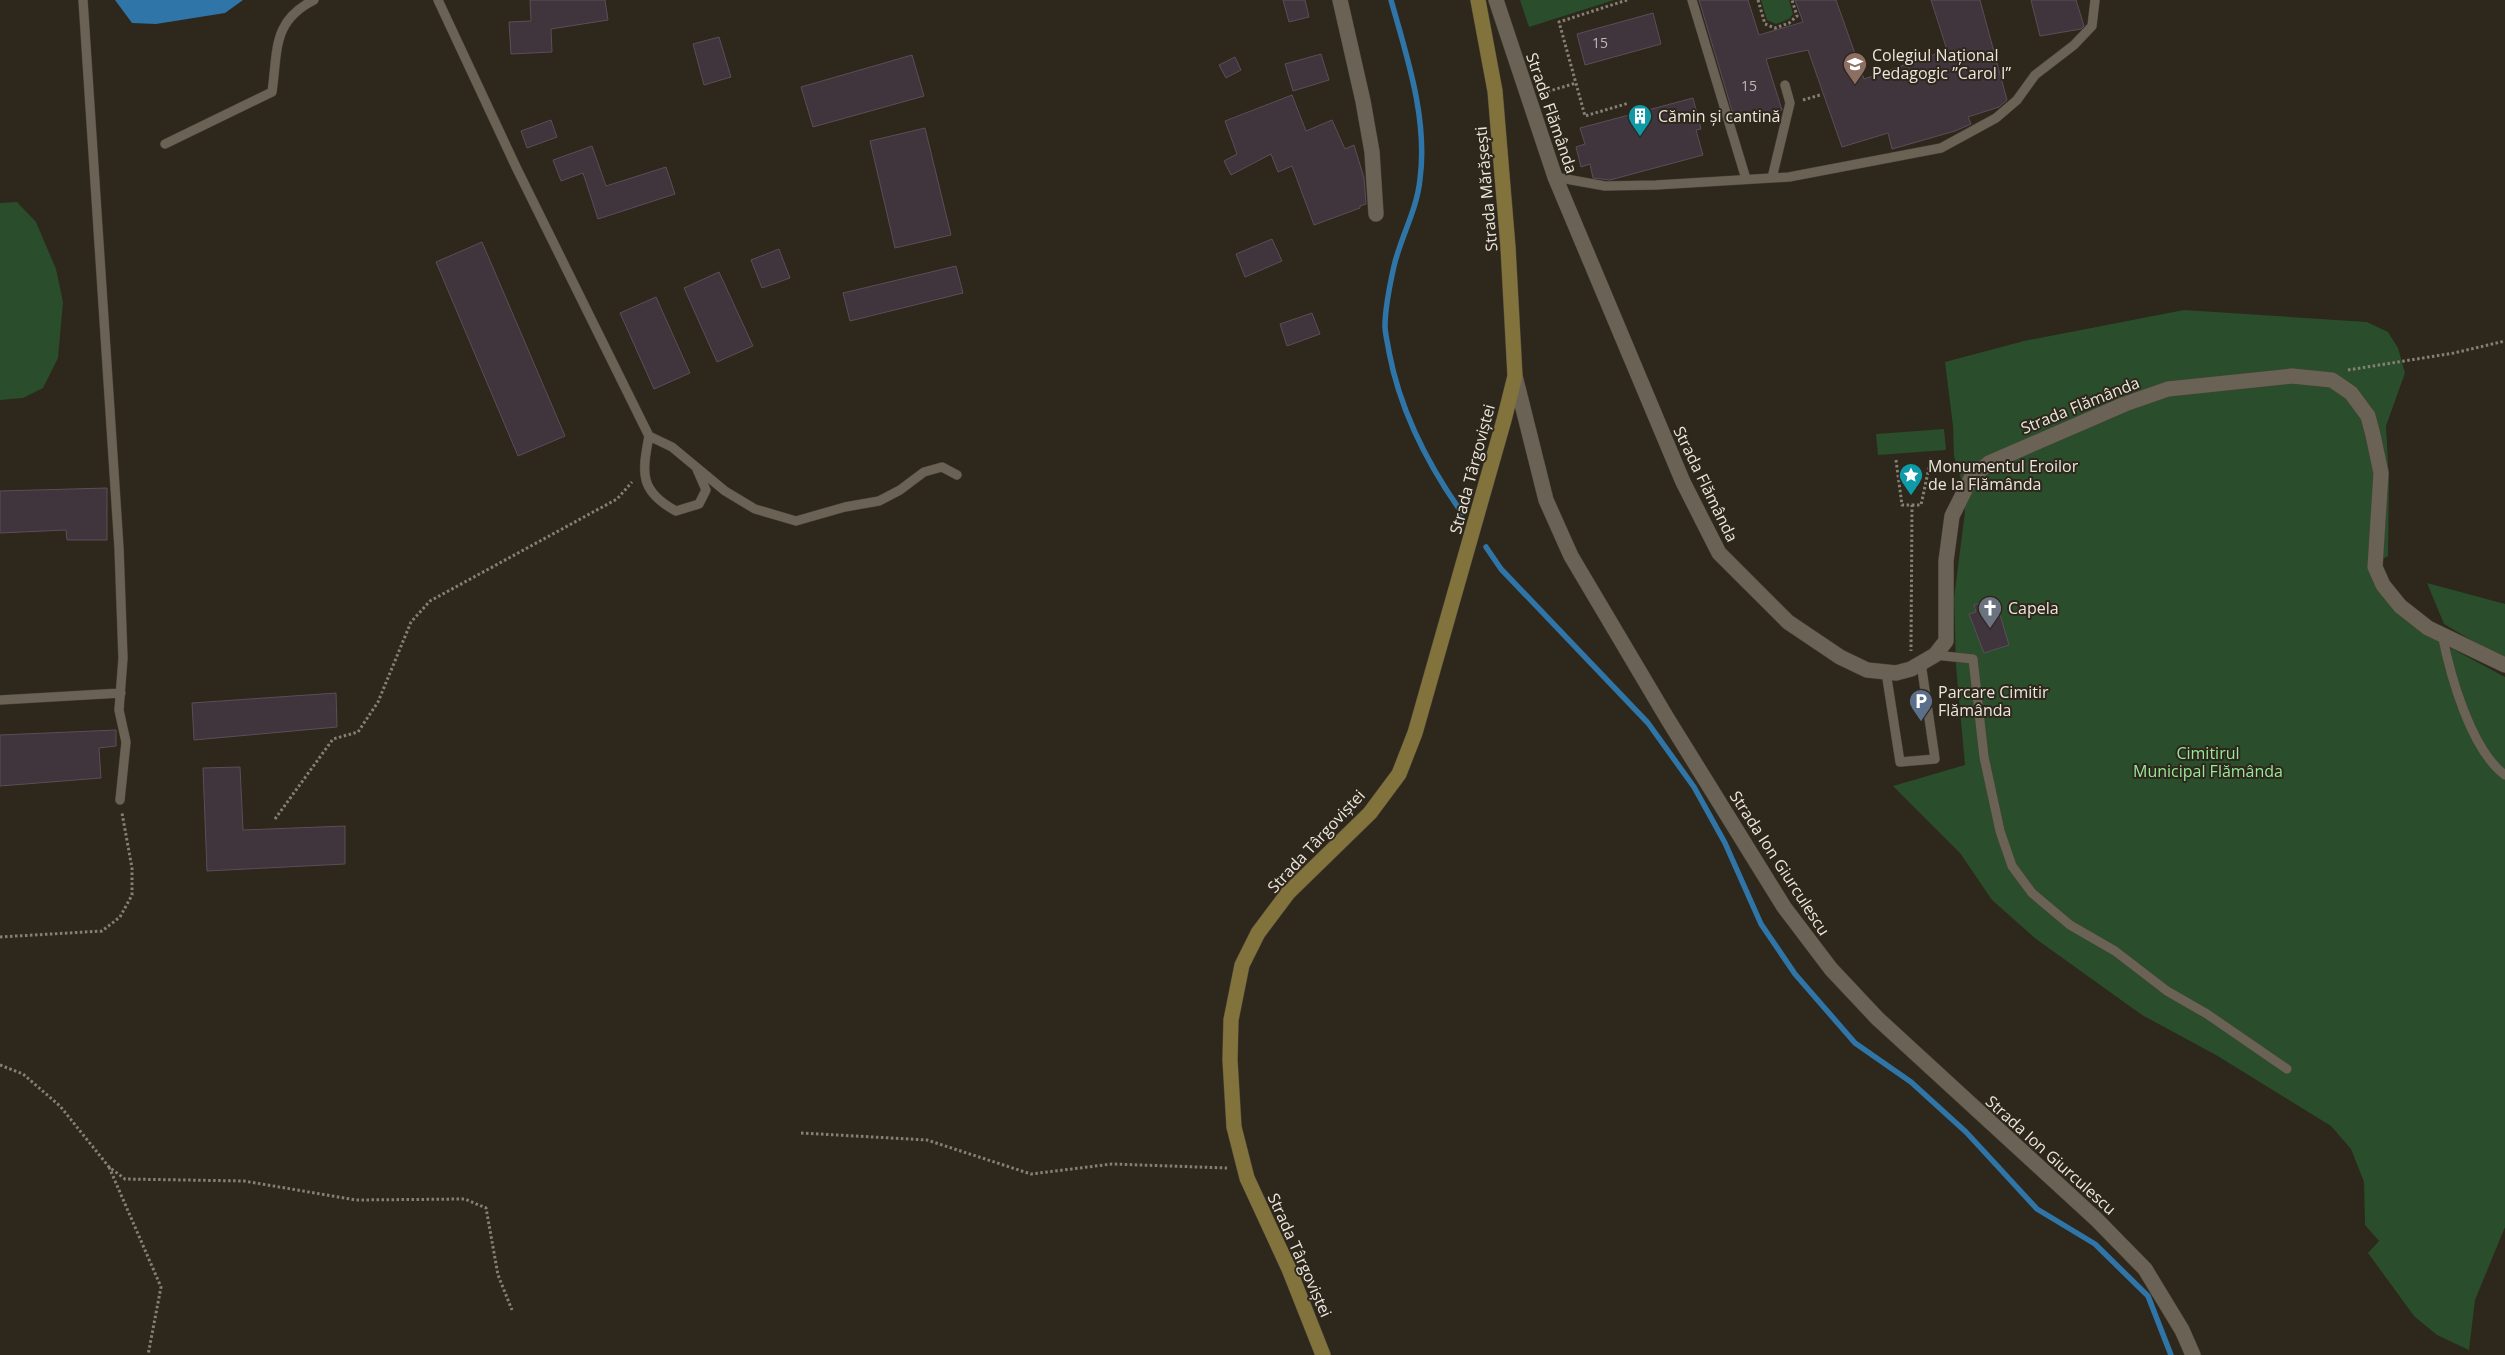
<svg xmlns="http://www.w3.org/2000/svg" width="2505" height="1355" viewBox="0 0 2505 1355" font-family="'Open Sans',sans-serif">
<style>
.green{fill:#2a4d2c}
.water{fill:#2f75a8}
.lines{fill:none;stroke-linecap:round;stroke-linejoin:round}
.stream{stroke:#2f75a8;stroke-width:5.5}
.building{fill:#40343d;stroke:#5b4e58}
.service-casing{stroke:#494339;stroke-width:10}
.minor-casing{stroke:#494339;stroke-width:16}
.secondary-casing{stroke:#494339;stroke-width:16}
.path{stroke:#857f75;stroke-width:3;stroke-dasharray:2.5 2.5;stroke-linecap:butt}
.service{stroke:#6a6355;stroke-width:9}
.minor{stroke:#6a6355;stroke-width:15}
.secondary{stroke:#82723c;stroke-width:15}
.labels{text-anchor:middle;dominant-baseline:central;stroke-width:4;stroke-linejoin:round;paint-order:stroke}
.number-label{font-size:14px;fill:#c0bab6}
.poi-label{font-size:16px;fill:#ebe6de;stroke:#2e271b;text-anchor:start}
.street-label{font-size:16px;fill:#ebe6de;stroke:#2e271b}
.park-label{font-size:16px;fill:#96ea9b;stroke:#2e271b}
</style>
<rect width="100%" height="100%" fill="#2e271b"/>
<path class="green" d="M1520,0H1614L1529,27Z
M1761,0H1789L1793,14L1789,19L1776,24L1767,20Z
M17,202L36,222L56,269L63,302L58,358L43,388L23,398L0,400V203Z
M2184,310L2367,322L2388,332L2398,348L2405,373L2386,426L2389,481L2388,556L2370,567L2436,640L2505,677V1227L2475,1300L2469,1350L2437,1335L2414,1316L2368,1253L2379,1241L2365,1225L2364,1182L2351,1149L2331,1126L2216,1055L2142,1015L2036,939L1992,900L1960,853L1893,786L1965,765L1956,666L1954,598L1965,512L1963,486L1954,456L1953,426L1945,362L2024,341Z
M1944,429L1946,450L1878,455L1876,434Z
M2427,583L2505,604V660L2444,624Z"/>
<path class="water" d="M115,0H243L225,13L156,24L132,23Z"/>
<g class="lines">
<path class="stream" d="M1391,0C1407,57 1428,119 1420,179C1417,210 1401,236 1394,266C1390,284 1385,307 1385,326C1385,334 1388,344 1389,352C1400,410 1428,465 1462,513
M1486,547L1501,569L1648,723L1694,787L1725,843L1761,924L1795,974L1855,1043L1911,1082L1966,1132L2037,1209L2095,1244L2148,1296L2171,1355"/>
</g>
<path class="building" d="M530,0H605L608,20L551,29L552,52L511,54L509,22L531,21Z
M1283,0H1305L1309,17L1289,22Z
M1699,0H1748L1759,35L1803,22L1795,0H1836L1864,79L1947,50L1931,0H1980L2007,100L1999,107L1968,117L1971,124L1955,131L1892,149L1888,133L1842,147L1808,50L1766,59L1782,110L1736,124Z
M2031,0H2076L2084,26L2081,29L2040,36Z
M1653,13L1661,44L1585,65L1577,34Z
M719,37L731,77L704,85L693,44Z
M1321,54L1329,80L1293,91L1285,64Z
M912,55L924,96L813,127L801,87Z
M1235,57L1241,70L1226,78L1219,65Z
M1292,95L1306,131L1332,120L1345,149L1354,145L1364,178L1366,204L1360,206V208L1314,225L1292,166L1278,172L1271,154L1231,175L1224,161L1237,154L1225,121Z
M1693,98L1701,129L1696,130L1703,155L1610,180L1593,178L1590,164L1581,167L1576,147L1585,144L1580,128Z
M551,120L557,137L527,148L521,131Z
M925,128L951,235L895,248L870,141Z
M592,146L606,186L666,167L675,194L598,219L583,173L561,181L553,160Z
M1272,239L1282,261L1245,277L1236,254Z
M482,242L565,436L518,456L436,262Z
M779,249L790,278L762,288L751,260Z
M956,266L963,293L850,321L843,293Z
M719,272L753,346L717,362L684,288Z
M656,297L690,373L654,389L620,313Z
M1312,313L1320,334L1287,346L1280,324Z
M107,488V540H67L66,530L0,533V491Z
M1990,600L1992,610L1998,608L2009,645L1984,653L1969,614L1976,612L1974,605Z
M336,693L337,727L194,740L192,703Z
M116,730V746L99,748L101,778L0,786V735Z
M240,767L243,830L345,826V864L207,871L203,768Z"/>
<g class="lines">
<g class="service-casing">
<path id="service" d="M83,0L119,548L123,658L119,710L126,742L120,800
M438,0L516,167L649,436L672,447L725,491L755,509L796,521L845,507L879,501L900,490L924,472L942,467L957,475
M1692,0L1746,179
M165,144L272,92C278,50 272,21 314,0
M1555,177L1605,186L1656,185L1789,177L1941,148L1996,118L2017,100L2035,75L2074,45L2092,26L2095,0
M1772,178L1790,103L1785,85
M649,436C642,473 639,491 676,511L699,504L706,490L696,467
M2442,634C2450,675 2471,750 2505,775
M1935,655L1973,659L1984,757L2000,831L2012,866L2032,893L2070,925L2115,951L2167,991L2207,1014L2287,1069
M1886,672L1900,762L1935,759L1921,663
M0,700L121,693"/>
</g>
<g class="minor-casing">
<path id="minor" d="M1340,0L1363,101L1372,152L1376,214
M1496,0L1555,177L1683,482L1719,553L1788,622L1840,657L1867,670L1896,673L1911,669L1935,655L1946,641V561L1952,516L1971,478L1989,463L2125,404L2168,389L2292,376L2332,380L2351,393L2368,416L2373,435L2381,473L2375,567L2383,585L2400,606L2428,628L2505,665
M1515,376L1546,500L1571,556L1667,718L1784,907L1831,969L1877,1018L2096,1219L2145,1269L2182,1330L2193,1355"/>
</g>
<g class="secondary-casing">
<path id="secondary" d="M1323,1355L1289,1269L1247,1178L1234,1127L1230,1060L1231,1020L1242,965L1258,933L1288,893L1370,813L1399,774L1415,733L1504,420L1515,376L1508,247L1495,91L1478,0"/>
</g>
<path class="path" d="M1627,0L1559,22L1585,116L1629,103
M1758,0L1765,24L1775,28L1789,23L1797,16L1792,0
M1543,93L1576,83
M1803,100L1820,95
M2348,370L2454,353L2505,341
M1896,460L1902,505H1912L1911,651
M1912,505H1921L1931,458
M275,819L333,739L358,732L378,702L411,622L430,601L617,499L632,482
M0,937L102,931L120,917L132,895V868L122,813
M0,1065L23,1074L60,1106L109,1167L125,1179L244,1181L356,1200L465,1199L486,1208L498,1275L512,1310
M801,1133L927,1140L1031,1174L1112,1164L1227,1168
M109,1167L161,1287L148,1355"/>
<use href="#service" class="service"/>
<use href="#minor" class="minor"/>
<use href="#secondary" class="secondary"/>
</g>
<defs>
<g id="university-pin" transform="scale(1.25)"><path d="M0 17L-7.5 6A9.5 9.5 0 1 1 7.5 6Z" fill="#8d6e63" stroke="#2e271b"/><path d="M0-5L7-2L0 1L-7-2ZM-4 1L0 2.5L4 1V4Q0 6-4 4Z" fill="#fff"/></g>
<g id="building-pin" transform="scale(1.25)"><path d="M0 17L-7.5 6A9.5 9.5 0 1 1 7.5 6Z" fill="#0f9aa8" stroke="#2e271b"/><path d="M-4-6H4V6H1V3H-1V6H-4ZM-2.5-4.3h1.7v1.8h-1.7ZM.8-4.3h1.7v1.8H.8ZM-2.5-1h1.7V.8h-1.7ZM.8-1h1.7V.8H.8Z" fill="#fff"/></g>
<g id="sight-pin" transform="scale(1.25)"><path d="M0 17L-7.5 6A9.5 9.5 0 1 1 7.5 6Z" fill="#0f9aa8" stroke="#2e271b"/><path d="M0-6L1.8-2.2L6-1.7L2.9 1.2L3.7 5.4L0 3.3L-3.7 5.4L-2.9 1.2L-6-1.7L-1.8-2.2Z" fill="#fff"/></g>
<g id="church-pin" transform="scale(1.25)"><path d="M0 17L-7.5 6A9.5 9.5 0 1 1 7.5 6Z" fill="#6b7280" stroke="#2e271b"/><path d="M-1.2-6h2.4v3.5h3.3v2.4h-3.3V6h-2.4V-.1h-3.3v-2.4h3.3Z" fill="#fff"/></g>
<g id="parking-pin" transform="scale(1.25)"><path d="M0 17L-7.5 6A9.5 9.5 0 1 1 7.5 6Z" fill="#5c6f8a" stroke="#2e271b"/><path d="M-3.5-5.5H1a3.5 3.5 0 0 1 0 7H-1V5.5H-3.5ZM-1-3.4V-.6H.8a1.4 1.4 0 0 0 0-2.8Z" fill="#fff"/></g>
</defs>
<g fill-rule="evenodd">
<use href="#university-pin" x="1855" y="64"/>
<use href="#building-pin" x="1640" y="116"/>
<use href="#sight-pin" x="1911" y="475"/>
<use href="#church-pin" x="1990" y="608"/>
<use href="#parking-pin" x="1921" y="701"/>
</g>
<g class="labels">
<g class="number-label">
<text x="1600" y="42">15</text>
<text x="1749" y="85">15</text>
</g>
<g class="poi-label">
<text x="1872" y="55">Colegiul Național<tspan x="1872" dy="18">Pedagogic ”Carol I”</tspan></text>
<text x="1658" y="116">Cămin și cantină</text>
<text x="1928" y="466">Monumentul Eroilor<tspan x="1928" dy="18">de la Flămânda</tspan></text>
<text x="2008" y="608">Capela</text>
<text x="1938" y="692">Parcare Cimitir<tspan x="1938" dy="18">Flămânda</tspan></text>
</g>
<g class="street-label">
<text transform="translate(1552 113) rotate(71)">Strada Flămânda</text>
<text transform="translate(1486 189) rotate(-95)">Strada Mărășești</text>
<text transform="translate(2080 405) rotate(-22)">Strada Flămânda</text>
<text transform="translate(1472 469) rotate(-75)">Strada Târgoviștei</text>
<text transform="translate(1706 484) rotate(64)">Strada Flămânda</text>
<text transform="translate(1316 841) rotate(-47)">Strada Târgoviștei</text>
<text transform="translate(1780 863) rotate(57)">Strada Ion Giurculescu</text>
<text transform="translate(2051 1155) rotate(42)">Strada Ion Giurculescu</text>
<text transform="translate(1300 1255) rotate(66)">Strada Târgoviștei</text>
</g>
<g class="park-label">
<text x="2208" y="753">Cimitirul<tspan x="2208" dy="18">Municipal Flămânda</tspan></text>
</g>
</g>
</svg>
